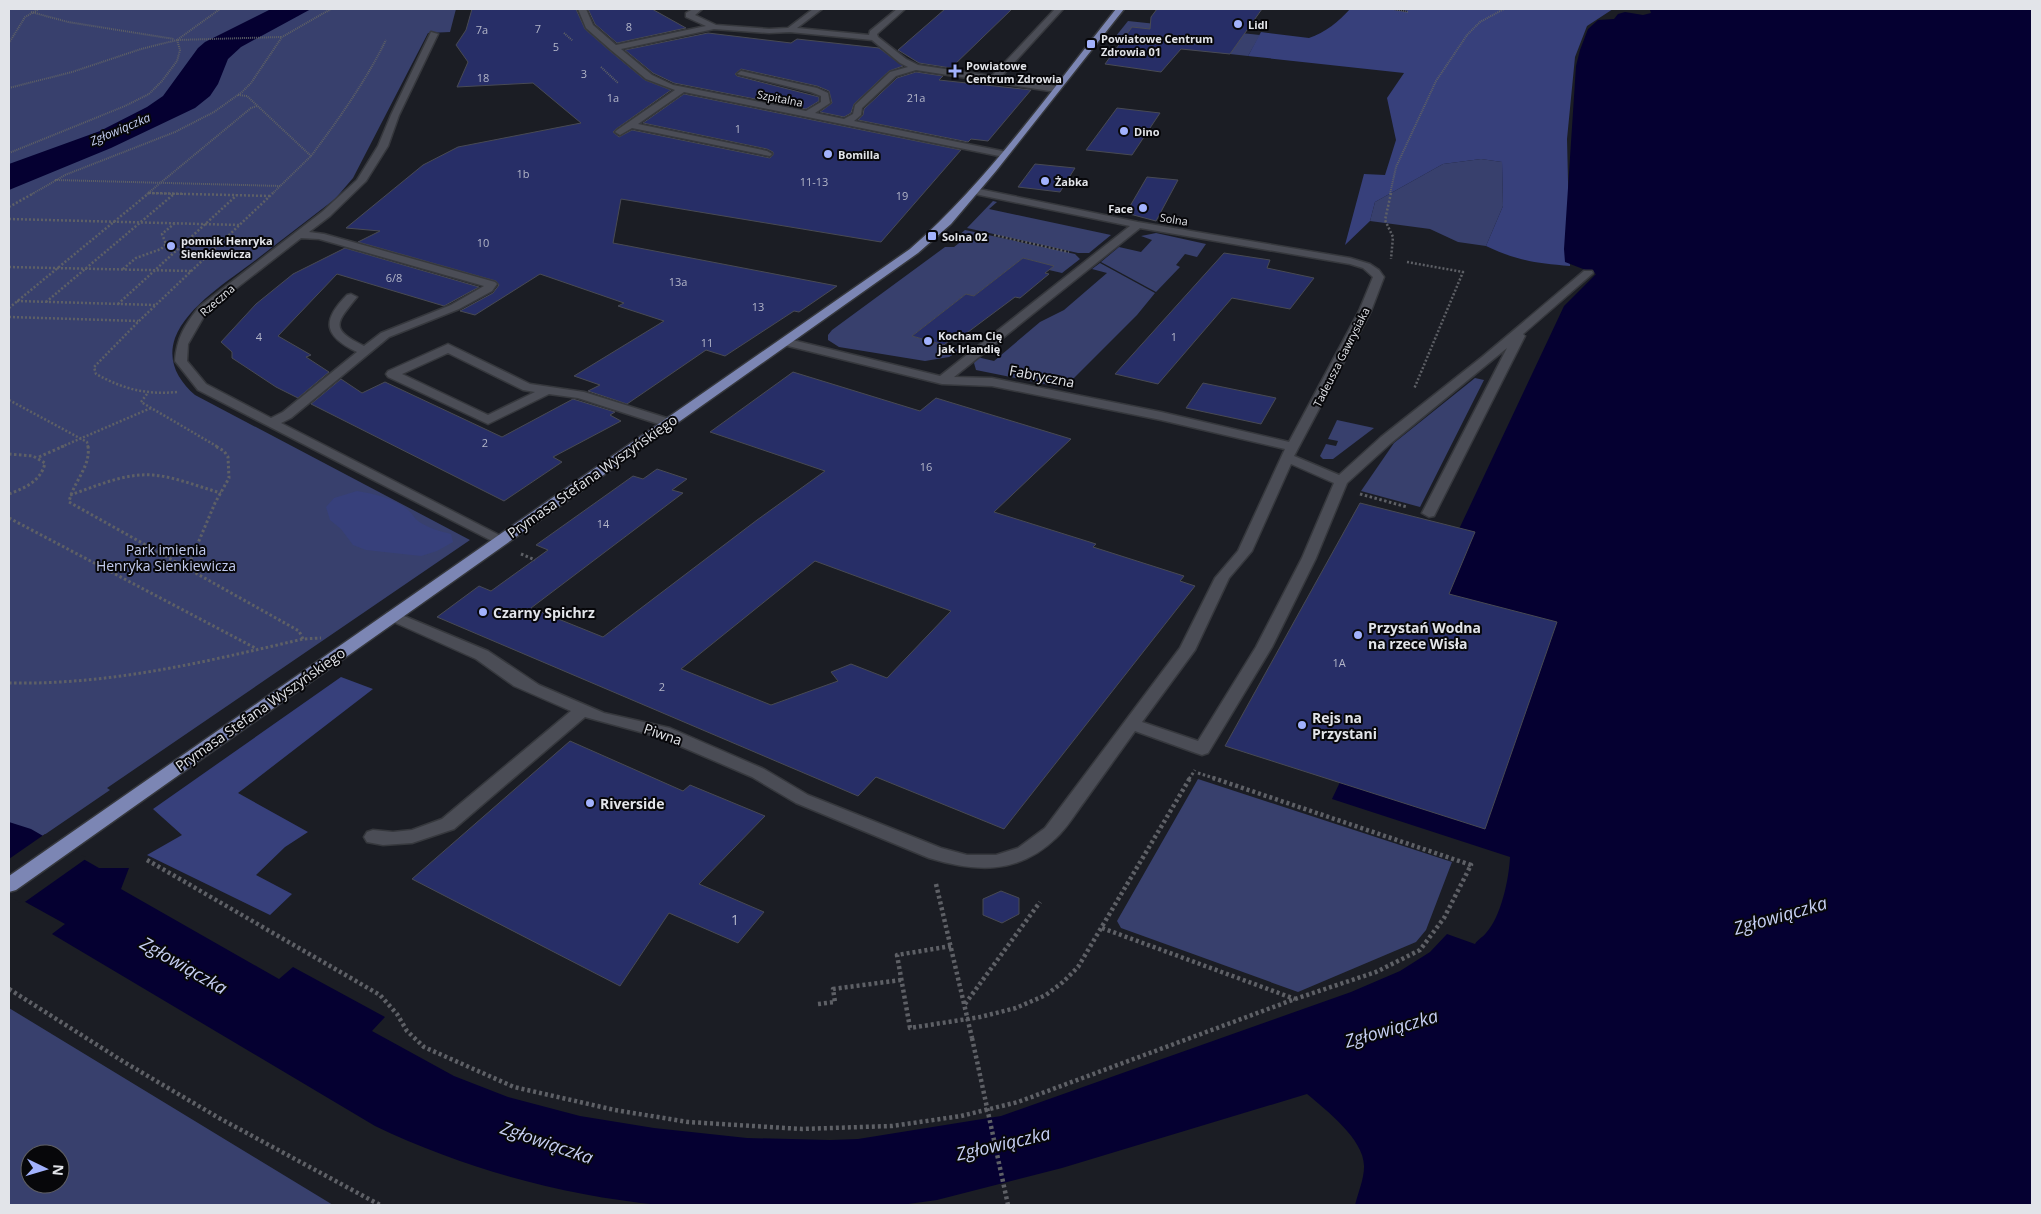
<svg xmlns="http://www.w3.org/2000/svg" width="2041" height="1214" viewBox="0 0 2041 1214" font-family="'Open Sans',sans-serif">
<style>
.green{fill:#38406d;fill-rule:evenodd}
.forest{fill:#37407b}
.water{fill:#050031}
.pier{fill:#1b1d24}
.building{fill:#272e67;stroke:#484a53;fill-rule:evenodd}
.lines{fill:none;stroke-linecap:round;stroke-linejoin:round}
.minor-casing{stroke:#36383d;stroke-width:3}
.major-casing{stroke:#36383d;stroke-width:3}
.path-far3{stroke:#5e6066;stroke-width:2;stroke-dasharray:1 1;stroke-linecap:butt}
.path-far2{stroke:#5e6066;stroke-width:2.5;stroke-dasharray:2 2;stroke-linecap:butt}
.path-far1{stroke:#5e6066;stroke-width:3;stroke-dasharray:2.5 2.5;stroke-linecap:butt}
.path{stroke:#5e6066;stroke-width:4.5;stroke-dasharray:3 3;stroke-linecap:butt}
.minor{fill:#4b4d56;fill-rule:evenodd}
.major{fill:#7c86b4;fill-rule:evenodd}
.path-bridge{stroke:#5e6066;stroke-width:4.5;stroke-dasharray:3 3;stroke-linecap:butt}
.poi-dot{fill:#a2b2fd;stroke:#07070a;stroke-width:2}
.labels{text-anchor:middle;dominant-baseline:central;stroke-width:4;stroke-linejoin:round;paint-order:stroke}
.far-poi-label{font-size:11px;font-weight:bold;fill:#e2e4e9;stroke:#07070a;text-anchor:start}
.number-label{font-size:11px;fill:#b3b6c8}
.far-street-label{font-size:11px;fill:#e2e4e9;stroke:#07070a}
.far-water-label{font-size:12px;font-style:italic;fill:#c7d0f4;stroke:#07070a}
.street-label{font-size:14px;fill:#e2e4e9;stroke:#07070a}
.park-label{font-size:14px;fill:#c2cbef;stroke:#07070a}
.poi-label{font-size:14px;font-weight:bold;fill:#e2e4e9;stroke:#07070a;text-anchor:start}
.near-number-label{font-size:14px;fill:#b3b6c8}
.near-water-label{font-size:18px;font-style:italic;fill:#c7d0f4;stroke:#07070a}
</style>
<rect width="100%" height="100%" fill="#1b1d24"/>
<path class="green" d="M9,9H456L450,32L428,33L353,178L335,199C309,219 283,239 257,259C230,280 188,305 175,338C167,361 178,380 195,395L470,540L107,788L110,790L9,859Z
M1128,21L1260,35L1248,56L1112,41Z
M1481,159L1502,162L1503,206L1486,246L1458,242L1430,229L1370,221L1375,202L1443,164Z
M993,201L997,202L989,209L1111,235L1089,253H1078L967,228Z
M965,230L1075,254L1080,259L1062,273L1049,270L1053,266L1023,258L974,296L966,294L912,336L961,350L949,357L925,361L839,347L828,340V335L832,330L945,247H954L963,240L956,238Z
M1156,233L1206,244L1197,257L1185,254L1176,265L1180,267L1156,292L1101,262L1119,247L1141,252L1152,240L1141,236Z
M1100,263L1155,293L1137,315L1073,379L1059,387L976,370L974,363L977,357L994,361L1040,322L1064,310L1107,273L1092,269Z
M1475,378L1484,380L1420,507L1361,491L1394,443Z
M1337,420L1374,428L1333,459H1323L1320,456L1326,444L1336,446L1338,441L1328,439Z
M1198,779L1452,862L1426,930L1416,942L1298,992L1121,928L1117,921Z
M9,1008L333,1205H9ZM30,1154H60V1184H30Z"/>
<path class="forest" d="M1350,9H1388L1406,12L1408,11L1398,9H1613L1587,26L1575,57L1567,139L1570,266C1536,263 1518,261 1486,246L1503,206L1502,162L1481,159L1443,164L1375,202L1370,221L1345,245L1364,174L1385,175L1396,140L1387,98L1404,73L1248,56L1261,32L1309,38C1325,33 1339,21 1350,9Z
M357,491C375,494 394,498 408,510C412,513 414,518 418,521C428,528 439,531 451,534L453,542L437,551L421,556L366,550L353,545L341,529L330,520L326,507L334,498Z
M341,677L373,689L238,793L308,832L285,847L256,875L292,894L270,915L147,855L182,835L153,809Z"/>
<path class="water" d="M271,9H311L241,47L228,59L218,84L210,96L195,108L111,148L9,190V164L100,131L147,107L163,96L198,48L205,42Z
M1645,9H2032V1205H1355C1358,1193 1364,1179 1364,1167C1365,1140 1326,1110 1307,1094L1062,1168L937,1200L901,1205H660C561,1195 465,1169 375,1126L52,934L65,924L9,893V822L31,829L99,868H129L121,889L279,979L293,967L385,1017L372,1031L454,1076L508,1097L580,1116L654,1128L747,1138L830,1140L858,1139L1001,1116L1351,992L1400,971L1430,952L1447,934L1475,944C1478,939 1482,938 1486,933C1501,917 1509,879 1510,857L1332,799L1564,306L1596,274L1565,262L1564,249L1576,66L1580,50L1588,29L1598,20L1614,19L1618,14L1625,12L1643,15L1651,13L1650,10Z"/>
<path class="pier" d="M45,834L87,858L22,904L9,896V859Z"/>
<path class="building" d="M472,9H576L585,29L610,51L645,80L671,90L616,129L613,132L619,137L632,130L770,158L773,155V152L767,149L643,123L684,94L961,150L881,242L621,199L613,243L837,286L799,312L794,311L725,356L706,350L627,404L588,391L600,385L574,376L664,321L618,306L624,303L540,274L475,315L460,311L493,293L499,285L496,281L358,242L380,231L346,228L423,165L458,147L581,123L533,83L457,87L468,62L456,45L466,30Z
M588,9H652L686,28L617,43L595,24Z
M945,9H1012L951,68L919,63L898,50Z
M1157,9H1262L1230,54L1181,49L1161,72L1105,64L1132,27L1150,29L1151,17Z
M708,33L791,43L797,39L879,48L903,66L889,71L854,104L851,113L844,117L820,112L832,103L829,91L817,86L741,69L735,74L737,76L819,97V101L806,109L674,83L653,73L625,50Z
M916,72L943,76L939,80L1031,90L988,141L971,139L968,142L858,120L863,115L864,109L897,78Z
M1117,108L1160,113L1132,155L1086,150Z
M1035,164L1075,168L1060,192L1018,187Z
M1147,177L1178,180L1156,221L1126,213Z
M345,248L479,287L444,306L337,274L278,336L311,355L306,357L329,372L298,398L276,387L232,358V352L221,342L256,304L293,274Z
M1224,253L1270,260L1267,268L1314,278L1290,309L1232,298L1158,384L1115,374Z
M1023,258L1054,266L1045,273L1049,274L1020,298L1015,297L960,338L955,336L944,345L912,336L966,294L974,296Z
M793,372L920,411L936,398L1071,439L994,512L1096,544L1093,547L1184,576L1180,581L1195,586L1004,829L876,777L858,796L437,617L479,586L491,591L548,550L536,545L633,476L643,479L657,469L687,479L672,490L683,493L531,608L603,637L757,520L825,471L710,432ZM815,561L951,611L887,678L851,664L831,672L838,681L771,705L681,669Z
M341,379L362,393L385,382L502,437L573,399L615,412L610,415L621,421L553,457L562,462L504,501L311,404Z
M1203,383L1276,398L1261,424L1186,408Z
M1360,503L1475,532L1449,594L1557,622L1485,829L1225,746Z
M570,741L683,791L690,785L765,816L699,884L764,912L738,943L669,913L620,986L412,879Z
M1001,891L1019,898V914L1002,923L983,915V899Z"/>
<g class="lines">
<g class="minor-casing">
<path id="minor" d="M578,9H586L593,25L616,45L706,26L686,17V13L693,9H702L695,15L716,25L769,29L788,28L813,9H822L797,28L869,35L870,31L897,9H905L877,34L878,37L906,59L918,65L992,76L1055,9H1063L1000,78L1056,86L1060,89L1056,92L916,70L896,76L862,108L861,115L854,121L1007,152L1009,154L1004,157L684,92L638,124L767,151L772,154L770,156L632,128L620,135L615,132L617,130L675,90L646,79L611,50L586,28ZM714,29L769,33L790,32L872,40L900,63L908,67L890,72L855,105L853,114L844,119L815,113L830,103L828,93L817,88L741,71L737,74L811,92L821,96V102L806,111L673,85L652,75L621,49Z
M431,32L438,34L399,115L388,146L366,181L330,216L309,232L324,234L495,282L497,284L492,291L459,309L389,337L291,418L281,423L505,538L507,541L505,544L500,545L198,390L175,361C177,337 185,325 199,307L322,212L357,180L378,146L391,115ZM301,238L319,239L484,286L451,305L381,333L364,346C328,329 337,322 357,297L351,294L347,295C321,321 324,336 357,352L283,412L271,418L206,384L187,361L188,344L207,311Z
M974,188L1138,222L1350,258L1370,264L1379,270L1384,277L1371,311L1294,456L1339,475L1381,437L1482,357L1584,271H1592L1593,273L1523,334L1525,336L1434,516L1429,517L1422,513L1507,348L1391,443L1347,483L1316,558L1272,647L1208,753L1202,755L1196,753L1135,731C1118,755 1101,778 1084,802C1075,814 1067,828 1056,838C1018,875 975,872 929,858L796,803L752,777L659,737L585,717L454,829L412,843L383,845L367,842L364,837L367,832L373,830L393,832L412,830L442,819L571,711L514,686L476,659L387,619L384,616L387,613L392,611L488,651L539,685L604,713L670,728L764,769L808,795L941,848L967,855H996L1018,848L1045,828L1180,648L1215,578L1238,551L1285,449L1161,420L992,386L942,384L780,344L778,342L784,338L940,376L1130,226L970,193L969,191ZM1140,228L1350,264L1363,268L1373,277L1359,311L1289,442L1161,412L992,378L954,377ZM1291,464L1334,483L1302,558L1256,647L1198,741L1142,722L1195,650L1229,578L1252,551Z
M448,344L530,384L584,392L673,420L674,423L668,427L578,398L549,394L488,424L388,377L386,374L388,371ZM448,353L523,390L535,392L488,415L402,374Z"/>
</g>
<g class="major-casing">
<path id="major" d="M1116,9H1124L996,171L951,224L918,253L16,890L9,892V876L910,249C988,181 1052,89 1116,9Z"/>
</g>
<path class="path-far3" d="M1393,9L1408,12
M31,12L68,22L174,39
M564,33L573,41
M9,43L25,17L39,9
M601,67L618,83
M9,88L72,72L141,49L177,40L281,37
M238,95L247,96L311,156L272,194
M9,153L125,106L149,94L162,81L177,61L180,50L177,40L220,9
M311,156C339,119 365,82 386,40
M55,180L281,186
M148,193L183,194
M32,194L65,175L175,132L214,112L242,92L251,83L282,37L331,9
M147,194L251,108L257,106
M1390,194L1396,167L1436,81L1467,35L1480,22L1504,9"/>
<path class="path-far2" d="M148,193L270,196
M1391,193L1385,220L1393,237L1391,259
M9,207L34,193
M9,219L240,225
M994,235L1069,252
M1407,262L1463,272L1414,389
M9,267L191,271
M123,269L136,258L161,249L166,244L162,234L175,223
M17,301L155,305
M46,302L174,194
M118,304L237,195
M9,308L149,193
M9,317L138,321
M177,392C146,395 123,389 96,374L94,367L139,321L273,193
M147,394L141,402L218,447
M9,400L87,442L88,447
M61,447L151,408"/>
<path class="path-far1" d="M88,446C91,467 73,482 69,502L299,631L303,639
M9,454L33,456L45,463C41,481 25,488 9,494
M39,457L64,446
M1360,494L1407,507
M70,495C97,486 124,473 153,475C176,477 199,487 221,493
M9,518L257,649
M521,554L535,560
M187,569L215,503L229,478L228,457L224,451L215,446
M9,683C111,685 204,662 303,639L321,638
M1198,773L1217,779
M1189,779L1195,770"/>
<path class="path" d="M147,860L380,995L397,1014L407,1031L424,1047L514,1087L615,1110L688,1122L802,1129L892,1126L961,1116L1018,1102L1295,999L1376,972L1420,950L1444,918L1471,865L1213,778
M936,884L972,1038
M1102,928L1295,999
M951,946L897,955L910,1028L980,1017L1016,1008L1046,995L1063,982L1078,967L1190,778
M9,989L124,1062L219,1118L380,1205
M818,1004L835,1002L833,989L901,980
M965,1004L1040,902"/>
<use href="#minor" class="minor"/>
<use href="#major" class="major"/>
<path class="path-bridge" d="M972,1038L1008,1205"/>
</g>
<g class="poi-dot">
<circle cx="1238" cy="24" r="5"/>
<rect x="1086" y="39" width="10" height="10" rx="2.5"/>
<path d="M952.5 63.5h5v5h5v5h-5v5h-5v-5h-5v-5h5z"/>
<circle cx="1124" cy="131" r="5"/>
<circle cx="828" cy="154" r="5"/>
<circle cx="1045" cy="181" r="5"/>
<circle cx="1143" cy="208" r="5"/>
<rect x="927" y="231" width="10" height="10" rx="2.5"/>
<circle cx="171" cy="246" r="5"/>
<circle cx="928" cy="341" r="5"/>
<circle cx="483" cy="612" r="5"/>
<circle cx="1358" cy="635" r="5"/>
<circle cx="1302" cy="725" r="5"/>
<circle cx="590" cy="803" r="5"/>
</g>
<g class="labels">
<g class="far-poi-label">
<text x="1248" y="24">Lidl</text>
<text x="1101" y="38">Powiatowe Centrum<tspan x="1101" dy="13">Zdrowia 01</tspan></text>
<text x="966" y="65">Powiatowe<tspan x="966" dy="13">Centrum Zdrowia</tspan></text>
<text x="1134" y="131">Dino</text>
<text x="838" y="154">Bomilla</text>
<text x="1055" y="181">Żabka</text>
<text x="1133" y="208" text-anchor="end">Face</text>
<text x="942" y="236">Solna 02</text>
<text x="181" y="240">pomnik Henryka<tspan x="181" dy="13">Sienkiewicza</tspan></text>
<text x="938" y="335">Kocham Cię<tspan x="938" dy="13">jak Irlandię</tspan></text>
</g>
<g class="number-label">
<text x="629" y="26">8</text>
<text x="538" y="28">7</text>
<text x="482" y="29">7a</text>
<text x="556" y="46">5</text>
<text x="584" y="73">3</text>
<text x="483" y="77">18</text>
<text x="613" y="97">1a</text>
<text x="916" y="97">21a</text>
<text x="738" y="128">1</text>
<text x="523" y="173">1b</text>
<text x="814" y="181">11-13</text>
<text x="902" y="195">19</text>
<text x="483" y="242">10</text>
<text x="394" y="277">6/8</text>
<text x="678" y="281">13a</text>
<text x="758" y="306">13</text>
<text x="259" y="336">4</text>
<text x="1174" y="336">1</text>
<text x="707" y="342">11</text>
<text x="485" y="442">2</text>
<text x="926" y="466">16</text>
<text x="603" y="523">14</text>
<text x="1339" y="662">1A</text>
<text x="662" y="686">2</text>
</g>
<g class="far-street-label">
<text transform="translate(780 98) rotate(11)">Szpitalna</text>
<text transform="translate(1174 219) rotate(9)">Solna</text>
<text transform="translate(217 300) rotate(-41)">Rzeczna</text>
<text transform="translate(1341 357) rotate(-63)">Tadeusza Gawrysiaka</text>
</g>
<g class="far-water-label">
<text transform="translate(120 129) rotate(-23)">Zgłowiączka</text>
</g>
<g class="street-label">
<text transform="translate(1042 376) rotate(11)">Fabryczna</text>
<text transform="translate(592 476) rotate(-35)">Prymasa Stefana Wyszyńskiego</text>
<text transform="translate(260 709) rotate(-35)">Prymasa Stefana Wyszyńskiego</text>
<text transform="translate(663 734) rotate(19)">Piwna</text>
</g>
<g class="park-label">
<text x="166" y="549">Park imienia<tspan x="166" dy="16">Henryka Sienkiewicza</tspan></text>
</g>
<g class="poi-label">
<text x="493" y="612">Czarny Spichrz</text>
<text x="1368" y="627">Przystań Wodna<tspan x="1368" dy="16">na rzece Wisła</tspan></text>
<text x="1312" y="717">Rejs na<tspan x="1312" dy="16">Przystani</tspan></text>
<text x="600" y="803">Riverside</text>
</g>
<g class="near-number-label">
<text x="735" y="919">1</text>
</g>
<g class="near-water-label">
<text transform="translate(1780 915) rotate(-16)">Zgłowiączka</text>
<text transform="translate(184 965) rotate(30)">Zgłowiączka</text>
<text transform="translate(1391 1028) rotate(-16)">Zgłowiączka</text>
<text transform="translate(547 1142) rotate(19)">Zgłowiączka</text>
<text transform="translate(1003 1143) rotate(-13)">Zgłowiączka</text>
</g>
</g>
<rect width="2041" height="1214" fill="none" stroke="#e2e4e9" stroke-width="20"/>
<g transform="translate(45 1169) rotate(95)"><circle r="24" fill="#07070a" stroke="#5f5f63"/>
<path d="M0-4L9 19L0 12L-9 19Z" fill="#a2b2fd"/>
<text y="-8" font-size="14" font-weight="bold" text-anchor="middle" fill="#e2e4e9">N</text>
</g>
</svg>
